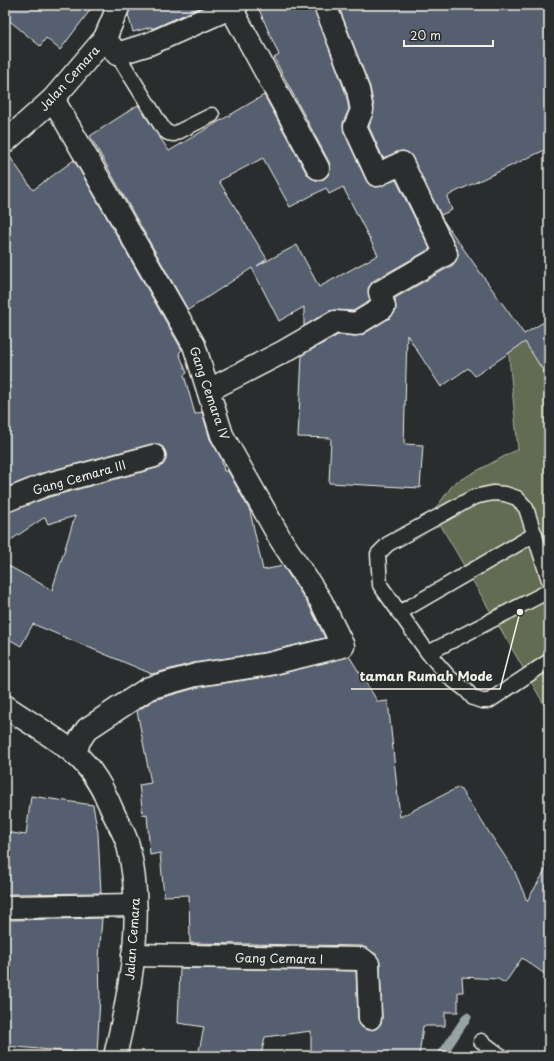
<svg xmlns="http://www.w3.org/2000/svg" width="554" height="1061" viewBox="0 0 554 1061" font-family="'Playpen Sans',sans-serif">
<style>
.green{fill:#626c53;stroke:#abae9e}
.lines{fill:none;stroke-linecap:round;stroke-linejoin:round}
.stream{stroke:#98a3a6;stroke-width:9}
.building{fill:#545f6f;stroke:#f4f1e8;fill-rule:evenodd}
.lane-casing{stroke:#f4f1e8;stroke-width:17}
.street-casing{stroke:#f4f1e8;stroke-width:25}
.secondary-casing{stroke:#f4f1e8;stroke-width:25}
.lane{stroke:#2a2d2e;stroke-width:14}
.street{stroke:#2a2d2e;stroke-width:22}
.secondary{stroke:#2a2d2e;stroke-width:22}
.labels{text-anchor:middle;dominant-baseline:central;stroke-width:3;stroke-linejoin:round;paint-order:stroke}
.street-label{font-size:12px;fill:#f4f1e8;stroke:#2a2d2e}
.leader{fill:none;stroke:#f4f1e8;stroke-width:1.5}
.callout-dot{fill:#f4f1e8;stroke:#2a2d2e;stroke-width:1.5}
.callout-label{font-size:13px;text-anchor:middle;font-weight:bold;fill:#f4f1e8;stroke:#2a2d2e;stroke-width:3;stroke-linejoin:round;paint-order:stroke}
</style>
<rect width="100%" height="100%" fill="#2a2d2e"/>
<filter id="ink" filterUnits="userSpaceOnUse"><feTurbulence type="fractalNoise" baseFrequency=".025" numOctaves="2"/><feDisplacementMap in="SourceGraphic" scale="8" xChannelSelector="R" yChannelSelector="G"/><feConvolveMatrix kernelMatrix="1 2 1 2 8 2 1 2 1" color-interpolation-filters="sRGB"/></filter>
<g filter="url(#ink)">
<path class="green" d="M537,329L549,342V713L433,512L454,483L518,449L508,346Z"/>
<g class="lines">
<path class="stream" d="M441,1056L467,1017"/>
</g>
<path class="building" d="M5,5H94L60,50L46,38L40,46L5,17Z
M131,5H206L152,29V27L133,32L128,15Z
M257,5H313L346,94L349,109L343,123L344,132L366,180L370,185L376,187L396,180L430,249L373,281L368,288L370,301L353,311L336,310L329,311L304,326V307L279,321L252,268L188,310L90,136L138,105L169,151L264,95L307,174L311,178L317,180L324,179L329,174L330,168L329,162L274,58L279,55ZM263,158L290,207L326,188L329,194L343,187L378,255L319,287L297,245L257,266L267,259L219,181Z
M338,5H549V148L453,193L447,197L452,210L441,215L409,153L403,151L397,152L383,158L369,127L374,108L370,87Z
M5,154H8L33,190L74,160L182,350L179,353L187,373L184,375L195,414L202,412L210,439L221,458L224,471H228L250,511L263,570L283,566L310,607L325,638L267,652L193,663L152,674L33,624L21,646L5,637V564L52,590L75,516L48,524L45,517L5,544V513L49,497L157,468L163,465L166,460V453L163,447L157,444H151L42,473L5,488Z
M443,220L524,334L549,319V380L525,342L475,376L468,368L441,387L407,335L404,444L423,445L420,488L329,483L331,438L298,437L302,355L338,335L355,336L362,335L391,317L396,311L395,298L453,265L458,255L457,249Z
M349,656L378,702L388,701L400,817L459,787L514,870L527,901L549,864V977L522,958L505,983L498,979L462,977L463,992H458V1012H445V1026H423L419,1056H311V1031L265,1037L261,1056H198L204,1027L178,1023L180,968L356,971L358,1019L360,1025L365,1029L370,1030L377,1028L381,1023L382,1018L380,963L376,954L362,946L190,943L189,895L164,896L160,853L150,855L147,814L143,815L139,785L151,783L137,711L154,700L199,687L272,676Z
M31,796L93,805L98,833L101,893L12,894L5,897V832L26,835Z
M5,917L12,920L102,918L99,958L100,998L97,1054L5,1046Z"/>
<g class="lines">
<g class="lane-casing">
<path id="lane" d="M117,54L164,130L168,133L174,134L212,115
M549,580L526,508L517,498L505,494L493,493L474,497L388,544L378,554L380,585L428,653L450,678L466,690L473,698L482,701H489L549,661
M399,613L535,534
M428,653L549,591
M481,1041L501,1056"/>
</g>
<g class="street-casing">
<path id="street" d="M231,8L318,168
M105,38L117,54L149,44L237,5
M53,99L194,345L222,435L281,540L321,601L343,646L269,664L196,675L149,688L87,729L79,741L75,754
M209,390L283,352L335,322L356,324L384,307L380,292L446,254L402,163L377,175L355,127L362,110L358,90L325,5
M5,501L45,485L154,456
M12,907L135,905
M133,955L362,959L368,964L370,1018"/>
</g>
<g class="secondary-casing">
<path id="secondary" d="M5,142L53,99L105,38L119,5
M5,706C28,722 54,736 75,754C93,769 104,791 113,812C118,823 125,834 128,845C145,913 131,989 115,1056"/>
</g>
<use href="#lane" class="lane"/>
<use href="#street" class="street"/>
<use href="#secondary" class="secondary"/>
</g>
</g>
<g class="labels">
<g class="street-label">
<text transform="translate(69 78) rotate(-48)">Jalan Cemara</text>
<text transform="translate(210 393) rotate(71)">Gang Cemara IV</text>
<text transform="translate(79 477) rotate(-16)">Gang Cemara III</text>
<text transform="translate(132 939) rotate(-86)">Jalan Cemara</text>
<text transform="translate(279 958) rotate(1)">Gang Cemara I</text>
</g>
</g>
<path class="leader" d="M520 612L500 689H351"/>
<circle class="callout-dot" cx="520" cy="612" r="4"/>
<g class="callout-label">
<text x="426" y="681">taman Rumah Mode</text>
</g>
<rect width="554" height="1061" fill="none" stroke="#2a2d2e" stroke-width="20"/>
<rect x="10" y="10" width="534" height="1041" fill="none" stroke="#f4f1e8" stroke-width="1.5" filter="url(#ink)"/>
<path d="M404 40v6h89v-6" fill="none" stroke="#f4f1e8" stroke-width="2"/>
<text x="410" y="40" font-size="12" fill="#f4f1e8" stroke="#2a2d2e" stroke-width="3" paint-order="stroke">20 m</text>
</svg>
